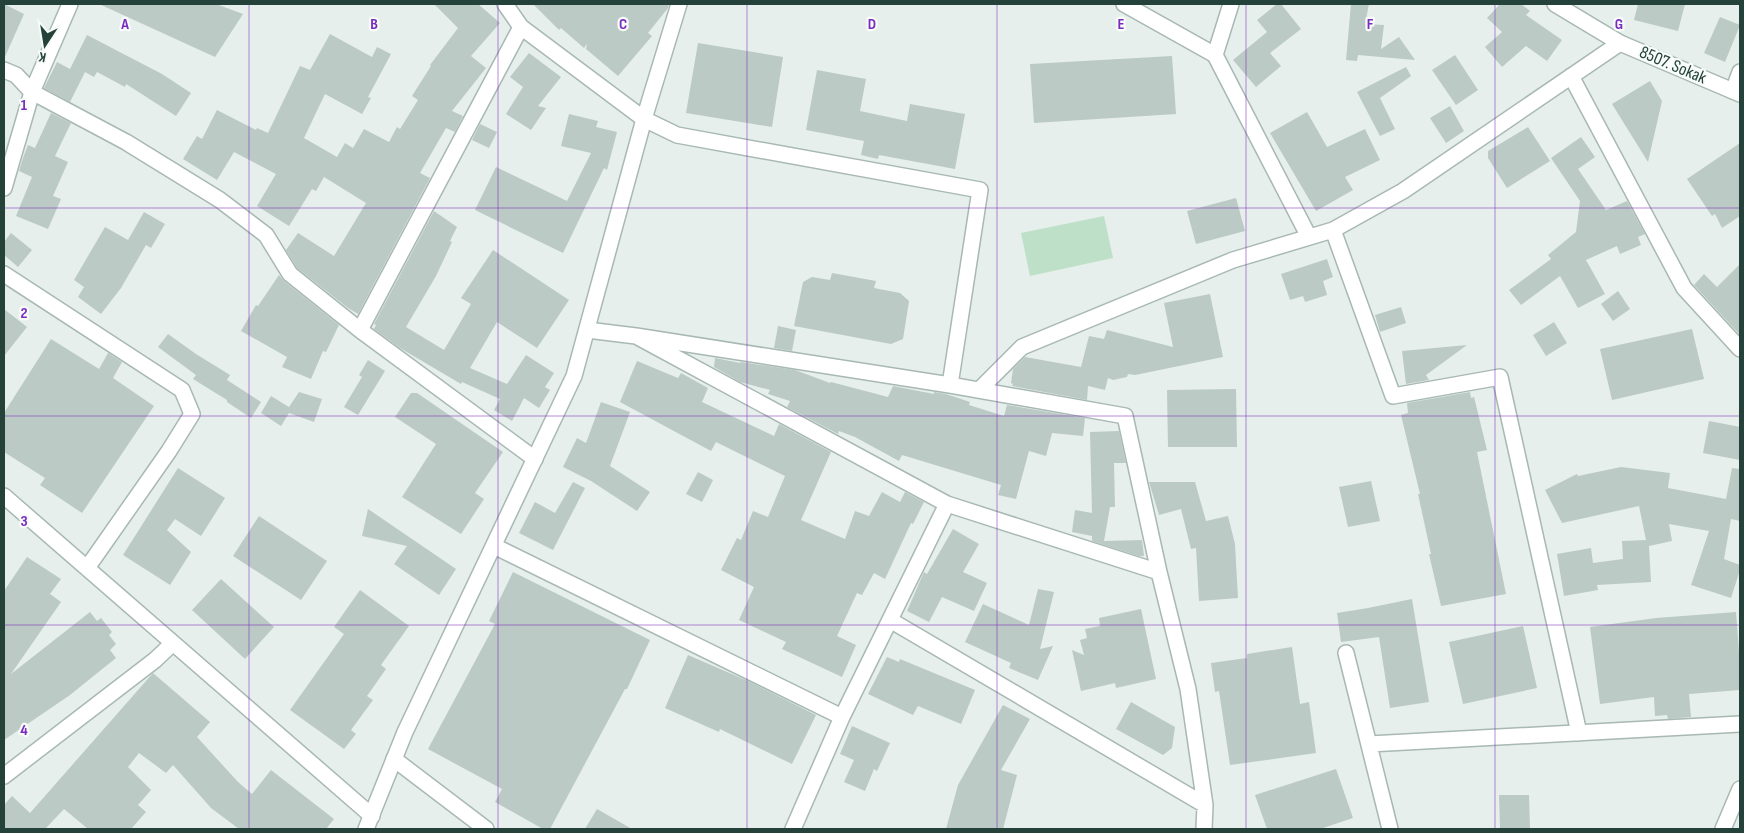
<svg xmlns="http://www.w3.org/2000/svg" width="1744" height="833" viewBox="0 0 1744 833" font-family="'Sofia Sans Condensed',sans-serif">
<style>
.green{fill:#bfe0c8}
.building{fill:#bbcac4}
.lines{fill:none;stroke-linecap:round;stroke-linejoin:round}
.minor-casing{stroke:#a8b8b2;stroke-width:18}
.tertiary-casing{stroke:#a8b8b2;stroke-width:18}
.minor{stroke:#fff;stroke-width:15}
.tertiary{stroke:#fff;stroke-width:15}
.grid{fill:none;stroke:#7b2cbf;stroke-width:1;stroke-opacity:0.55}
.labels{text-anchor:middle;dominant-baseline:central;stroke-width:4.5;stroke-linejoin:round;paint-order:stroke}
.street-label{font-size:18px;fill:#24423a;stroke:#f7fbf9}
.grid-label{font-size:16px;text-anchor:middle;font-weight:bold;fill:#7b2cbf;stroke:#f7fbf9;stroke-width:4.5;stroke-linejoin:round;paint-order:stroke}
</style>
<rect width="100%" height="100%" fill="#e6efeb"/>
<path class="green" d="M1104,216L1113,258L1030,276L1021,233Z"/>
<path class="building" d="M4,4L24,14L4,59Z
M99,4H216L243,14L215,57Z
M434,4H478L500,23L471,56L486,68L452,111L463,116L455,132L446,128L420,173L430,178L358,314L348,308L297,268L286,250L298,233L334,256L366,203L324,177L316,191L312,189L289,226L257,206L276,174L234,152L217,180L183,159L197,136L202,139L217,110L256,130L257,128L268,133L300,66L310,70L330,34L372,57L377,47L391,54L368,97L371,98L362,114L325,94L304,138L337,157L345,143L353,148L364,129L389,142L397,127L400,129L418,100L412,96L431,66L430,65L458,28Z
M533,4H669L668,8L648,33L652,36L618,76L586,49L587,44L584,48L561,28L559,30Z
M1277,4H1281L1301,29L1270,53L1281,66L1256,87L1233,60L1267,32L1257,20Z
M1351,4H1369L1365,24L1384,25L1381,49L1399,37L1415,60L1358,55L1357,61L1346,60Z
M1500,4H1521L1530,11L1526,15L1562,40L1547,61L1526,46L1502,67L1485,47L1502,32L1487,18Z
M1638,4H1685L1678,31L1634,20Z
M1720,17L1740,25L1725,62L1704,53Z
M87,35L162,74L191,93L176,116L126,84L125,87L97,72L94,77L85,72L70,102L44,88L57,62L70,69Z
M698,43L783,57L772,127L686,113Z
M529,53L561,77L538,106L546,108L531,130L506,114L523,87L510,77Z
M1455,55L1478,90L1456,105L1432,70Z
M1172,56L1176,114L1034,123L1030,64Z
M1406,67L1411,76L1380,98L1395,129L1380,136L1357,92Z
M817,70L866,79L860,111L907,121L910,104L965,114L955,169L879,155L878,159L861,155L864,141L806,130Z
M1650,81L1662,101L1648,162L1612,104Z
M1450,106L1464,131L1446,143L1430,118Z
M1307,112L1327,147L1365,129L1380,160L1345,177L1353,190L1316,211L1270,133Z
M51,113L71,123L55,156L68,162L53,196L61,199L48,229L16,216L32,177L19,171L23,158L28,145L35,148Z
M569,114L598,121L596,127L617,132L607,170L604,168L563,253L475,210L496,167L567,201L591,153L561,146Z
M480,124L497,132L489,148L472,140Z
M1528,127L1550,161L1507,188L1488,158V151Z
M1581,137L1595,157L1578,169L1606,210L1627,201L1645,234L1638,237L1641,245L1620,254L1617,246L1586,260L1605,294L1578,308L1560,276L1521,305L1509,290L1551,259L1548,255L1576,232L1580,201L1551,158Z
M1740,143V216L1722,228L1715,214L1712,216L1687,179Z
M1236,198L1245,231L1196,244L1187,211Z
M434,211L457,227L450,241L452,242L436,276L406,327L444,350L471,304L461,298L493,250L569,300L537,348L497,322L470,368L507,384L526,355L554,373L545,387L550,390L539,408L524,398L512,421L494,410L500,399L462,382L461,384L400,348L374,329L376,325L374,324Z
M144,212L165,224L151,248L146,245L121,288L101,314L78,297L84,287L74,280L105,227L128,240Z
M11,233L32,250L18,267L4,255V242Z
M1327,259L1333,277L1323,281L1327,295L1305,302L1303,296L1290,300L1281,274Z
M1740,264V335L1694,285L1704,274L1717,287Z
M832,273L876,281L874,288L900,293L909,301L903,339L891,344L794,326L803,282L812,277L830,280Z
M279,275L284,281L339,325L326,352L323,351L311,379L282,367L287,357L241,331L256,305L258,306Z
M1618,291L1630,309L1613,321L1601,304Z
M1210,294L1223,357L1135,375L1128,374L1127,377L1113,380L1108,378L1105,390L1088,386L1087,400L1012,386L1013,384L1011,383L1013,369L1025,357L1081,367L1089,336L1104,339L1107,330L1173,347L1164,303Z
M1401,307L1406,323L1380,332L1375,315Z
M4,309L27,327L4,356Z
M1554,322L1567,343L1546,356L1533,335Z
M778,326L796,330L792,351L774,348Z
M1692,329L1704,379L1612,400L1600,349Z
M168,334L196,354L230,375L227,380L261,402L251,418L227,402V400L193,379L196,375L158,347Z
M51,339L99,369L108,353L122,362L113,378L154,406L82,513L40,485L45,478L4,452V413Z
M1467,345L1426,375L1429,380L1406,384L1402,351Z
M715,358L740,363L741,362L795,370L830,383L831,382L888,397L893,386L934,394V392L946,394L970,402L969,405L1004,416L1007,405L1085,418L1083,436L1052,433L1046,456L1029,451L1016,499L998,495L1001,485L902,455L899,461L855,437L839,431L838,434L787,407L790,401L768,394L770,390L740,382L714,367Z
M368,360L385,371L358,415L344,407L362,377L359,375Z
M637,361L678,378L681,373L708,388L702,402L774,436L779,424L831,452L801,520L845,539L855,511L869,516L882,492L900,502L905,492L924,502L913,524L911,523L885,579L874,573L862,595L857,593L837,636L856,645L842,677L782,649L786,642L739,620L754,587L721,570L737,538L741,540L753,511L768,517L785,476L716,442L711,451L620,402Z
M1236,389L1237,447H1168L1167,390Z
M299,392L322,399L314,422L289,413L281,426L261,413L271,396L289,407Z
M1470,392L1471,398L1474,397L1487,450L1477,452L1506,594L1441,606L1429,554H1431L1418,494H1420L1401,415L1408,413L1407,403Z
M411,393H417L503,452L475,493L484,499L461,534L402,497L436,444L395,417Z
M601,402L630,412L610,466L650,492L637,511L591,481L563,467L577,438L586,443Z
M1709,421L1740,427V460L1703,453Z
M1119,431L1126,463H1114L1115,507H1110L1104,541L1142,540L1144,556H1139L1092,541V536L1072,532L1075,510L1092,513L1090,432Z
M1621,467L1670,473L1668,488L1726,499L1732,468L1740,469V521L1731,519L1724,559L1740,565V570L1731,598L1691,585L1709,531L1669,524L1672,541L1649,546L1651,582L1597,585L1598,590L1564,596L1557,554L1591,548L1593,563L1623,559L1622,541L1646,540L1639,506L1562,523L1545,490L1577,474L1578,476Z
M178,468L225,498L201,536L175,519L167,530L191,552L170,585L123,555Z
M698,472L713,480L702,502L686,494Z
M1371,481L1380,521L1348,527L1339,487Z
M573,482L585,488L553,550L519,533L535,502L555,513Z
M1149,482H1195L1206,521L1228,516L1235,544L1238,598L1199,601L1196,548L1191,549L1181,509L1159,515Z
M368,509L456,569L439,595L394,564L407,546L362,536Z
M259,516L327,561L301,600L233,556Z
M953,529L979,544L963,572L987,583L974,611L942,597L929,622L907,611L924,572L927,574Z
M27,557L61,579L50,594L61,602L11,674L90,612L97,621L101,618L112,632L109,635L116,644L110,650L116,658L70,695L4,740V591Z
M513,572L650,640L627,689H625L550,829H543L495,802L502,789L428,749L495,624L489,621Z
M221,579L274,627L245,659L192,610Z
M1038,589L1054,592L1040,649L1053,646L1038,680L1009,668L1011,663L965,642L983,604L1029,625Z
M360,590L409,626L381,665L386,669L367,696L373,700L351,730L356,734L344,749L290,710L344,634L334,627Z
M1412,599L1429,702L1390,708L1379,637L1341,642L1337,613L1368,608Z
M1141,609L1156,679L1116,688L1115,683L1081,691L1072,650L1084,655L1080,640L1087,638L1085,629L1100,626L1099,618Z
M1736,612L1740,665V690L1689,694L1691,717L1668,719L1667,715L1655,716L1654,697L1600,704L1590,627L1656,618Z
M1523,626L1537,688L1463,704L1449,642Z
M1292,647L1300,704L1309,702L1316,753L1230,765L1219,691L1215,692L1211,663L1247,658V654Z
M688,655L748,681L816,715L792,764L720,729L719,732L665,708Z
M887,657L899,662L900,659L975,690L961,724L918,706L913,715L868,694Z
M153,673L210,722L197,737L238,782L252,794L271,770L334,819L326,829H239L211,808L173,765L166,773L139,753L128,767L151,790L138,805L146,812L131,829H88L64,809L46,828L47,829H4V805L12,796L30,813Z
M1131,702L1175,727L1172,748L1163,755L1116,729Z
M1003,705L1030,719L1001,770L1017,775L1003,829H946L958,785Z
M852,726L890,743L877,771L874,769L865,791L844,782L854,760L840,754Z
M1336,769L1353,818L1320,829H1267L1255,795Z
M1499,795H1529L1530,829H1500Z
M597,809L632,829H585Z"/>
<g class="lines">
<g class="minor-casing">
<path id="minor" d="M679,4L644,119L677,135L980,190L950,385
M1124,4L1215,55L1309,237
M1215,55L1231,4
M4,70L16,75L32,92L126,142L220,200L266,235L290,274L360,330L535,459
M1571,76L1684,288L1740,349
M1733,91L1740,72
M4,188L32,92L70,4
M1333,230L1393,396L1500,377L1579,733
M4,274L182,390L192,414L169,451L87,568
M360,330L521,27
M587,330L636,336L947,504L1159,572
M636,336L950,385L1125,416L1159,572L1188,689L1205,805L1204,829
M979,390L1022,347L1233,260L1333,230L1403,191L1620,43
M4,496L372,816
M494,546L842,717L793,829
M890,620L1205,805
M1346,653L1390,829
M842,717L947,504
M1369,744L1740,724
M394,759L486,829
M4,776L155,660L173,643
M1723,829L1740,789"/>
</g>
<g class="tertiary-casing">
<path id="tertiary" d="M1555,4L1620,43L1740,94
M366,829L405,732L574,376L644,119L521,27L505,4"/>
</g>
<use href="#minor" class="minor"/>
<use href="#tertiary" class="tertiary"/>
</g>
<path class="grid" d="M249,4V829M498,4V829M747,4V829M997,4V829M1246,4V829M1495,4V829M4,208H1740M4,416H1740M4,625H1740"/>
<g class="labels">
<g class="street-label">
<text transform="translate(1673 65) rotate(23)">8507. Sokak</text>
</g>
</g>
<g class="grid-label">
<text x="125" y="29">A</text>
<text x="374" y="29">B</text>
<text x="623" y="29">C</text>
<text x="872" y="29">D</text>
<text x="1121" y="29">E</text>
<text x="1370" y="29">F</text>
<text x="1619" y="29">G</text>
<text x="24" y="110">1</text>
<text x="24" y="318">2</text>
<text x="24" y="526">3</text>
<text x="24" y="735">4</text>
</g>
<rect width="1744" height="833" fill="none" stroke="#24423a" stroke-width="10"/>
<g transform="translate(45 45) rotate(192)" stroke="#f7fbf9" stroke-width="4" paint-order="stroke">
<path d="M0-4L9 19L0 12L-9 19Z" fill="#24423a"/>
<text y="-8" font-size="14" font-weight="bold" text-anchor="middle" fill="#24423a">K</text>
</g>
</svg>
